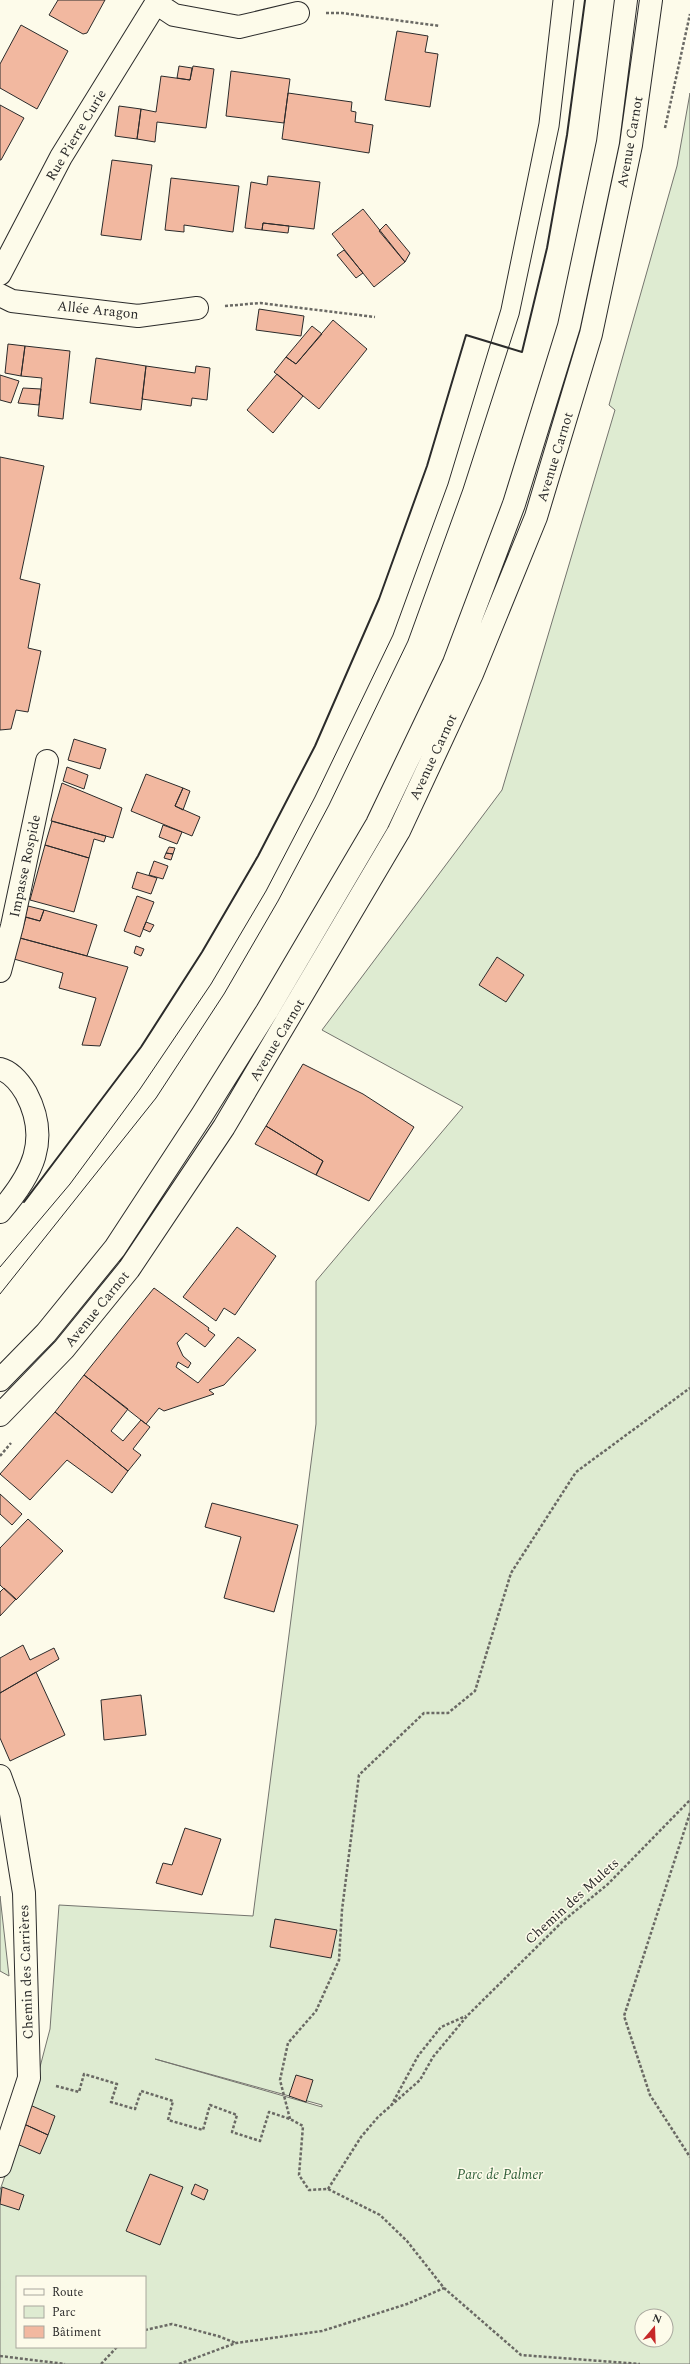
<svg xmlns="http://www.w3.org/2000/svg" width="690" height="2364" viewBox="0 0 690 2364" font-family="Spectral,serif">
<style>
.green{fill:#deebd1;stroke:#74746e;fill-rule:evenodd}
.building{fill:#f2b8a0;stroke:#2b2b2b}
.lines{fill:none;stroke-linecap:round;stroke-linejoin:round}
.minor-casing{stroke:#2b2b2b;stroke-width:24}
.major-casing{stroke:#2b2b2b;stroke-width:24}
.path{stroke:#6a6964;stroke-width:2.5;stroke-dasharray:3 2;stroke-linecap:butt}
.minor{stroke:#fdfbea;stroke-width:22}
.major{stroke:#fdfbea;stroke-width:22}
.tram{stroke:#2b2b2b;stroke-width:1}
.wall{stroke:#2b2b2b;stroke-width:2}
.labels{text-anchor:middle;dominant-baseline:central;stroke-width:3;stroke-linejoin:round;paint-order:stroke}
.street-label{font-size:14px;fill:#2b2b2b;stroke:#fdfbea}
.park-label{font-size:14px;font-style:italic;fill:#34623c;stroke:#fdfbea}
</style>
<rect width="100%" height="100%" fill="#fdfbea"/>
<path class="green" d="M690,93V2364H0V2190L30,2105L50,2029L59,1905L253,1916L316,1424V1281L463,1107L322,1030L502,790L615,410L609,405L677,166ZM155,2059L322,2105V2107ZM17,2277H145V2347H17ZM642,2316H666V2340H642Z
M0,1896L9,1976L0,1971Z"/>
<path class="building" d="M58,0H105L87,33L83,34L49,15Z
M21,25L68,51L37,109L0,88V64Z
M397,31L428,36L425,52L438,54L430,107L385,100Z
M179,66L192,68L190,80L177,78Z
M193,66L214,69L206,128L157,122L155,142L137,139L141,109L156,112L161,76L190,80Z
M231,71L290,79L284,123L226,116Z
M288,93L352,102L351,111L356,112L355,122L373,125L369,153L282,139Z
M0,105L24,118L1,160H0Z
M119,106L141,109L137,139L115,136Z
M112,160L152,165L141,240L101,235Z
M268,176L320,182L314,229L263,223L262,230L245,228L251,182L267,185Z
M171,178L239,186L233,232L184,225V232L165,230Z
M363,209L405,262L374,287L332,234Z
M263,223L289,226L288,233L262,230Z
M386,224L410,253L405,262L379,231Z
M344,250L363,273L356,278L337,255Z
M259,309L304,316L301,336L256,330Z
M333,320L367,349L319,409L274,372L286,357L296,364Z
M312,326L322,334L296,364L286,357Z
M8,344L25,346L21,376L5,373Z
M25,346L70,351L63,419L38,416L42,378L21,376Z
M96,358L146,366L141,410L90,403Z
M146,366L195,373L196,366L210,368L207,400L192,398L191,406L142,399Z
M277,374L303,396L273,433L247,410Z
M0,375L19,381L11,403L0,400Z
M23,388L41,389L39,405L18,403Z
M0,457L44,466L20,579L40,584L28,648L41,651L28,712L16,710L11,729L0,730Z
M74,739L106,749L100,769L68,760Z
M67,767L88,775L84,789L63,781Z
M146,774L183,788L175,806L200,817L192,836L131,811Z
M62,783L122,808L113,838L51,821Z
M183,788L190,791L183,810L175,806Z
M52,821L106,836L104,842L94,839L89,858L45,845Z
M163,825L182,832L177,844L159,837Z
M45,845L89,858L74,912L30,900Z
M169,847L175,848L173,854L166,853Z
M166,853L173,854L171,860L164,858Z
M154,861L168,866L163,879L149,875Z
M137,872L157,878L151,894L132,888Z
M137,896L154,902L140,937L124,931Z
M28,906L44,910L40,921L25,917Z
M44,910L97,925L87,956L20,938L26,917L40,921Z
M146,922L154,925L150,932L143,929Z
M20,938L128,967L100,1046L82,1045L96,998L59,988L63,973L14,959Z
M136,946L144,949L141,956L134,953Z
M497,957L524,975L506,1002L479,985Z
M303,1064L363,1094L414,1127L369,1201L316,1175L323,1161L266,1126Z
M266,1126L323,1161L316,1175L255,1144Z
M237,1227L276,1256L235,1315L224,1308L216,1321L183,1297Z
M154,1288L209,1328L208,1330L215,1335L205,1347L186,1333L177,1343L183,1356L191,1363L188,1368L178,1362L176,1367L198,1383L238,1337L256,1350L224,1385L209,1390L214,1394L164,1411L159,1408L146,1424L84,1375Z
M84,1375L128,1409L111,1431L123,1441L141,1420L150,1427L133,1449L141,1455L128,1471L55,1412Z
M55,1412L128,1471L112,1493L67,1460L30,1500L0,1474Z
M0,1494L22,1514L12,1525L0,1514Z
M212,1503L298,1525L274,1612L224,1598L241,1537L205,1527Z
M28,1519L63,1551L16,1600L0,1585V1548Z
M4,1588L16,1599L0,1616V1592Z
M23,1645L30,1660L54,1648L59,1659L0,1693V1658Z
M36,1672L65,1735L10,1761L0,1738V1693Z
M141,1695L146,1735L104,1740L101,1700Z
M185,1828L221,1839L202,1895L156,1883L163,1863L172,1865Z
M275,1919L337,1930L331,1958L270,1947Z
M296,2075L313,2080L306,2102L289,2096Z
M30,2105L55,2116L48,2135L24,2124Z
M24,2124L48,2135L40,2154L17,2144Z
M150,2174L183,2187L160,2245L126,2231Z
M195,2184L208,2190L204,2200L191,2194Z
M2,2187L24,2195L19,2210L0,2204Z"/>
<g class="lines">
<g class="minor-casing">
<path id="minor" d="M156,3L174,15L239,27L298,13
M0,274L61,157L158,0
M0,295L12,301L138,316L197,308
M0,971L12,926L47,761
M0,1069C12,1072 20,1083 26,1093C51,1140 32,1175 0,1212
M0,1776L9,1801L24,1893L29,2078L0,2166"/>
</g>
<g class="major-casing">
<path id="major" d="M0,1380L46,1333L115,1248L202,1115L267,1011L377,824L454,663L514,504L569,326L608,142L626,0
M0,1415L64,1349L129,1269L224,1127L399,831L472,674L536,517L591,334L631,145L651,0"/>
</g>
<path class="path" d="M326,13H342L440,26
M665,128L690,14
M225,306L260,303L375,317
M0,1456L11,1443
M690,1813L624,2016L650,2095L690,2157
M56,2086L79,2092L84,2074L117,2084L111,2102L135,2109L141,2091L173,2101L168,2120L203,2130L210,2105L237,2115L232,2132L260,2141L269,2112L290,2119L303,2126L299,2175L309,2190L328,2189L380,2215L407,2241L444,2288L521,2355L640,2364
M391,2106L418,2056L441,2027L466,2016
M290,2119L280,2080L288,2043L316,2011L339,1960L342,1910L359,1775L424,1713H448L475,1691L511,1573L576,1472L690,1388
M328,2189L361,2137L378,2117L420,2080L433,2057L467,2016L562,1922L608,1884L690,1800
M145,2330L172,2324L218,2336L236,2343
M0,2356L65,2364
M101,2364L117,2347
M179,2364L236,2343L322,2331L407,2304L444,2288"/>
<use href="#minor" class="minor"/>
<use href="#major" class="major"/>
<path class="tram" d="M0,1267L70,1184L140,1089L211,984L266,891L315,797L393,635L448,484L501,309L539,123L553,0
M0,1294L156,1098L224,994L278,901L329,805L408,641L463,489L519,315L559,127L574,0"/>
<path class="wall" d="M24,1202L141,1047L202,952L258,856L315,746L379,599L427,466L466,335L522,352L547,248L567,135L585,0"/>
</g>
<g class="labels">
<g class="street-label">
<text transform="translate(76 135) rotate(-59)">Rue Pierre Curie</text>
<text transform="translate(630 142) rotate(-80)">Avenue Carnot</text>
<text transform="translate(98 310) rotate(6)">Allée Aragon</text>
<text transform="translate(555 457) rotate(-73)">Avenue Carnot</text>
<text transform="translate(433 757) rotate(-65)">Avenue Carnot</text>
<text transform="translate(25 866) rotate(-78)">Impasse Rospide</text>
<text transform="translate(277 1040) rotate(-59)">Avenue Carnot</text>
<text transform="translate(97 1309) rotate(-51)">Avenue Carnot</text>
<text transform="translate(572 1901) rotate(-42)">Chemin des Mulets</text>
<text transform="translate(26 1972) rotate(-92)">Chemin des Carrières</text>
</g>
<g class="park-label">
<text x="500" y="2174">Parc de Palmer</text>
</g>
</g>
<rect x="16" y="2276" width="130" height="72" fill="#fdfbea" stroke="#a9a89e"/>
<rect x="24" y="2289" width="20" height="6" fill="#fdfbea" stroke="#a9a89e"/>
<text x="52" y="2296" font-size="12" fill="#2b2b2b">Route</text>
<rect x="24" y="2306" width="20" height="12" fill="#deebd1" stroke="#a9a89e"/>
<text x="52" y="2316" font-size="12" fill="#2b2b2b">Parc</text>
<rect x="24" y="2326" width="20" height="12" fill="#f2b8a0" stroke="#a9a89e"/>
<text x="52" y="2336" font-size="12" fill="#2b2b2b">Bâtiment</text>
<g transform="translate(654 2328) rotate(19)"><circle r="19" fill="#fdfbea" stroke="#a9a89e"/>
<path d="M0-3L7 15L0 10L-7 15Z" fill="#c62828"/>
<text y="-6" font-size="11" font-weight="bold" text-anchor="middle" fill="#2b2b2b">N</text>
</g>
</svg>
